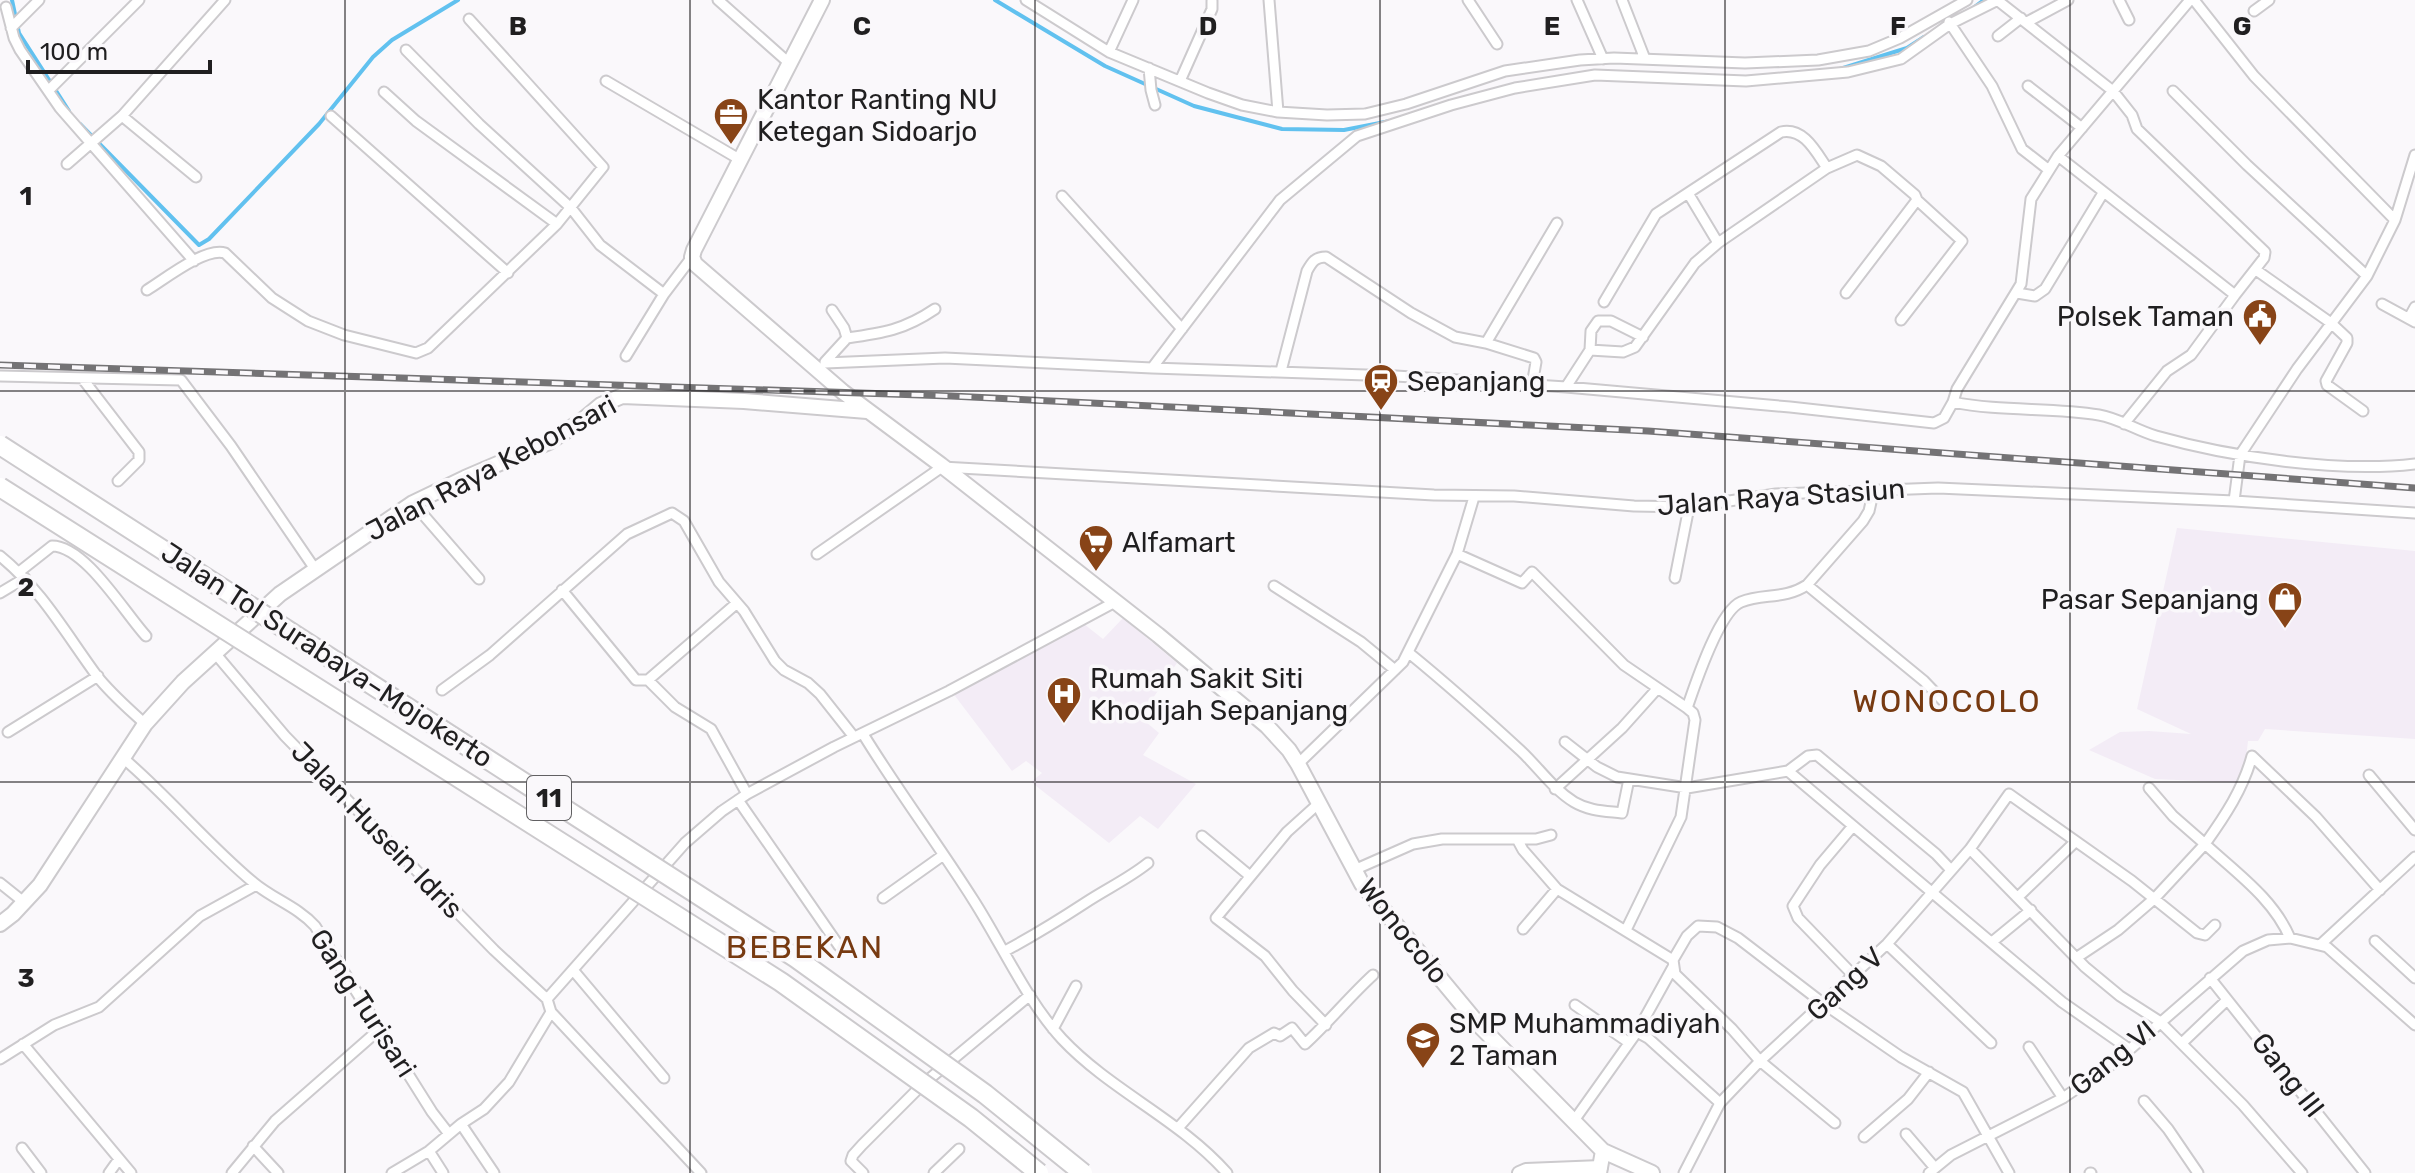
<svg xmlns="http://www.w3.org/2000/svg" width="2415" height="1173" viewBox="0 0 2415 1173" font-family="Rubik,sans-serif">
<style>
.built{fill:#f3ecf6}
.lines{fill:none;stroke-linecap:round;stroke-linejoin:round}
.stream{stroke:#61c1ef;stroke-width:4}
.minor-casing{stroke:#cccacd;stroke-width:13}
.tertiary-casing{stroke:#cccacd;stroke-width:16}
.secondary-casing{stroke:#cccacd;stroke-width:18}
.minor{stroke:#fff;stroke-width:9}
.tertiary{stroke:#fff;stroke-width:12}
.secondary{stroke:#fff;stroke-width:14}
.rail-casing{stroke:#747375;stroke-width:7}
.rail{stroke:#faf8fb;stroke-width:4;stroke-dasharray:12;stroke-linecap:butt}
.motorway-bridge-casing{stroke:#cccacd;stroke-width:22;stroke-linecap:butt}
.motorway-bridge{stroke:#fff;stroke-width:18}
.grid{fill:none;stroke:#201f20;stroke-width:2;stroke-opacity:0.55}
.labels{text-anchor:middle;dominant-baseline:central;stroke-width:7;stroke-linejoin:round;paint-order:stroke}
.shield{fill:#faf8fb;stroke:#616062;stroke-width:2}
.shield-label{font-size:26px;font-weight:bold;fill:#201f20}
.poi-label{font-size:28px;fill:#201f20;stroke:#faf8fb;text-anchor:start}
.street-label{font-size:28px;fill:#201f20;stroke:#faf8fb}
.quarter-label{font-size:32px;letter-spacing:2px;fill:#773a11;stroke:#faf8fb}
.grid-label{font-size:26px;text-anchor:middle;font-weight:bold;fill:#201f20;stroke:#faf8fb;stroke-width:7;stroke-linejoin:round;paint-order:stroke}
</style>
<rect width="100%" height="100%" fill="#faf8fb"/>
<path class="built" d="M2177,528L2415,551V739L2265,729L2258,741H2248L2243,783L2155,779L2089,750L2120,732L2149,731L2191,734L2137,709Z
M1123,618L1177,663L1140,717L1159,733L1143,755L1196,784L1158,829L1140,816L1109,843L1031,782L1042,773L1026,761L1012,771L952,692L1084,624L1103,639Z"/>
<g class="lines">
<path class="stream" d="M12,0L19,33L69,111
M995,0L1105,66L1194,106L1282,129L1344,130L1390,121
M1973,8L1984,0
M1840,69L1907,48L1924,37
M80,124L199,245L209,239L319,124L373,57L392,40L458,0"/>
<g class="minor-casing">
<path id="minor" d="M718,0L789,63
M1026,0L1109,52L1208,93L1242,105L1278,112L1327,115L1365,114L1406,104L1505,71L1580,60L1614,58L1745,63L1818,60L1869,51L1900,38L1967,0
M1269,0L1278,112
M1468,0L1497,44
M1577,0L1603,59
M1622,0L1645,59
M1997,0L2113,91L2132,115L2137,129L2265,252L2264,258L2235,295L2058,156
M2119,0L2129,20
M2190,0L2058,156L2031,199L2021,284L1957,389L1953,402C2001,412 2051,407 2099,415C2118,418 2136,430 2156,436C2230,457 2338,473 2415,464
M2194,0L2254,76L2395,220
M6,7L14,38L20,50L60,108L194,261
M2254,11L2269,0
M1949,22L1992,86L2022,149L2049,170
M2027,22L2068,0
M11,28L39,0
M1998,36L2021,18
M406,50L479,124L571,208L600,245L664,294
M1109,52L1133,0
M1149,68L1151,90L1155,105
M606,81L739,159
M1180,81L1212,9V1
M2028,86L2082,128
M49,90L139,0
M2173,91L2247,165L2367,276
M384,92L416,121L557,224
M122,116L196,177
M331,116L508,273
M67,164L122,116L225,0
M1688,193L1718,243
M1062,196L1182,329
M2256,270L2331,323L2347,338V343L2326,381L2327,385L2363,411
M147,290C165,279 205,247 225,253L272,298L308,321L344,335L416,353L428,348L557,224L603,167L469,19
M2017,293L2035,296L2045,289L2103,193
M1604,302L1656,214L1781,132C1804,127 1816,152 1827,168
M2382,304L2415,322
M2409,318L2415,307
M1901,320L1962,241L1917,200
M847,338C883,333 904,330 935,309
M1486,343L1557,223
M1590,350L1591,331L1598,321H1611L1643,337
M626,356L664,294L692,257
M825,362L847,338L844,328L832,310
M825,363L945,358L1152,368L1396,376L1566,387L1790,407L1934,423L1944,418L1953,402
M1152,368L1280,200L1357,136L1451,105L1515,88L1595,75L1746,81L1848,72L1901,59L1950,24L1998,0
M1281,371L1307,271C1312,262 1315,257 1326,257L1411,313L1455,337L1486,343L1534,358L1536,362L1532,385
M0,376L181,380L231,446L315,569
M82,378L139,452V460L118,481
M1566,387L1590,350L1623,352L1635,347L1695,263L1718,243L1827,168L1857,155L1881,166L1915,195L1917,200L1846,293
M2124,424L2167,371L2191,355L2235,295
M2234,501L2240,455L2297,369L2367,276L2395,220L2415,155
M413,503L479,579
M817,554L942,467L1434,495L1514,496L1634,506L1689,507L1776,494L1938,488L2234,501L2415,513
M1457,554L1522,583L1532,572L1624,665L1687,708
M0,556C41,589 66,634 97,676C111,694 129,709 145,724
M19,572L52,546C85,546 124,612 146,636
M1675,578L1689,507
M1807,585L1863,521L1869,511L1874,489
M1274,586L1361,642L1395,670
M562,590L636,680H648L675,707L711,729L747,794
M0,593L25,578
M214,652L285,736L494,950L547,999
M1409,653C1447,684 1484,717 1521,751C1539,768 1553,789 1574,802C1589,811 1605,811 1622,813L1629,779
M648,680L737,603
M442,690L490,655L627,534L672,513L684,521L719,582L744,611L775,661L784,670L808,683L820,694L854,737
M8,732L98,676
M863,734C898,791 938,844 974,901C1002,945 1027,1001 1062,1039C1111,1091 1179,1119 1227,1173
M1565,742L1597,767L1617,777L1687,788L1788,771L1808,756L1817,755L1936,854L1951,870
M123,758C169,797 207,844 254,883C273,899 298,907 315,926L432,1112L449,1134
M1298,764L1403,662L1457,554L1474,497
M1788,771L2062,1002L2129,1049
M2369,775L2415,830
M1555,789L1622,728L1657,689
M738,800L839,946
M1318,804L1287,832L1216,918L1265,956L1293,991L1326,1025
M1853,826L1820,865L1793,906L1798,918L1854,976
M1202,836L1250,876
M1517,839L1523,850L1557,889L1673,960L1675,974L1732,1029L1760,1061L1835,1123
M1970,849L2085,967L2120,996L2159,1021L2243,1105L2302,1173
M1354,870L1413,844L1442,839H1536L1551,835
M0,883L25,903
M2018,897L2075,842
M883,898L942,856
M1523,929L1557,889
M1626,930L1681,817L1695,720L1693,713L1687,708C1695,685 1719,611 1741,602C1763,593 1784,600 1807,585L1924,681L1946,704
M2290,938C2273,898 2235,872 2205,844C2225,816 2243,789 2252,756L2316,817L2380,890
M2375,941L2415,978
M1992,942L2031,910
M1887,944L1991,1043
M2320,945L2415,857
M1005,951C1033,936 1059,920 1085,903C1106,889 1128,879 1148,863
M2076,958L2118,930L2154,899L2205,844L2173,816L2149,788
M1673,960L1687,936L1698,926L1717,927L1738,938L1824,1004L1901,1057L1963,1092L2009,1173
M573,970L664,1078
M2210,978L2365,1173
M1575,1005L1628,1042
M551,1012L701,1173
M1053,1029L1076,986
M1637,1032L1648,1038L1720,1103
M2182,1043L2227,1000
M23,1044L131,1173
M2029,1047L2063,1098
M0,1059L54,1025L99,1007L200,916L256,885
M2144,1101L2168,1129L2198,1173
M1573,1122L1637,1032L1673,967
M461,1124L494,1173
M1178,1128L1249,1048L1274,1033L1280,1036L1292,1028L1305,1044C1329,1022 1349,997 1373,975
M1906,1134L1935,1168
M1864,1137L1908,1099L1929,1072
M253,1146L278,1173
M22,1148L41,1173
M429,1151L443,1173
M109,1173L119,1159
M232,1173L275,1121L381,1028
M392,1173L429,1151L461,1124L484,1109L509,1082L551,1012L547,999L685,843L722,811L747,794L834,747L949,691L1115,602
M863,1173L851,1161L853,1155L862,1145L922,1085L1030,995
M934,1173L959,1149
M1684,1173L1720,1103L1760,1061L1887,944L1970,849L2009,794L2132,881L2197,933L2205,935L2215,925
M1929,1173L1951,1155L2063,1098L2114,1063L2243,951L2268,940L2290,938L2327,947L2415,1025
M2090,1173H2091"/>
</g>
<g class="tertiary-casing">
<path id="tertiary" d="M1519,1173L1526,1170L1601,1167"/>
</g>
<g class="secondary-casing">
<path id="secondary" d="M822,0L694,250L692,257L695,264L843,392L941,465L1158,635L1267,726L1289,750L1298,764L1362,884L1479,1025L1603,1151L1652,1173
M0,924L13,914L40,885L145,724L183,682L280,594L413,503L465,478L549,442L583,420L601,405L622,396L744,401L867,411
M1599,1173L1603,1151"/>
</g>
<use href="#minor" class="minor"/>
<use href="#tertiary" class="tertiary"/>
<use href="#secondary" class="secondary"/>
<g class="rail-casing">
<path id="rail" d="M0,365L951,396L1648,431L2415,488"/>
</g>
<use href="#rail" class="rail"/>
<g class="motorway-bridge-casing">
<path id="motorway-bridge" d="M0,445L796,958L985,1094L1083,1173
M0,487L781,982L971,1118L1039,1173"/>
</g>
<use href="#motorway-bridge" class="motorway-bridge"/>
</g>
<path class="grid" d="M345,0V1173M690,0V1173M1035,0V1173M1380,0V1173M1725,0V1173M2070,0V1173M0,391H2415M0,782H2415"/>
<defs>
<g id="office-pin" transform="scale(1.8)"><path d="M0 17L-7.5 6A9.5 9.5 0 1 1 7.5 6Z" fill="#884417" stroke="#faf8fb"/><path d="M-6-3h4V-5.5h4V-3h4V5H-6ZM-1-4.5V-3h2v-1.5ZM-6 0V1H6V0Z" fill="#fff"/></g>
<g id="civic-pin" transform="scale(1.8)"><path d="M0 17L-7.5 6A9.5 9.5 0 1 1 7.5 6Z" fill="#884417" stroke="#faf8fb"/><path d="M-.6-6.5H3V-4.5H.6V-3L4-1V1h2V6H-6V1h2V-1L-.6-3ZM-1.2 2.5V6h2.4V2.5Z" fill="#fff"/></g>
<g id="station-pin" transform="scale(1.8)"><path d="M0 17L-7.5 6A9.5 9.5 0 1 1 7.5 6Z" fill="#884417" stroke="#faf8fb"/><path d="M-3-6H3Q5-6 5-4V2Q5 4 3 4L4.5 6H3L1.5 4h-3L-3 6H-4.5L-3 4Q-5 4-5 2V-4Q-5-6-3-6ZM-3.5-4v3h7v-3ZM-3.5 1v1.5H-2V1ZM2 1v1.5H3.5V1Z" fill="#fff"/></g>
<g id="supermarket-pin" transform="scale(1.8)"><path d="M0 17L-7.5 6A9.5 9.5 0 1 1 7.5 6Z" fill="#884417" stroke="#faf8fb"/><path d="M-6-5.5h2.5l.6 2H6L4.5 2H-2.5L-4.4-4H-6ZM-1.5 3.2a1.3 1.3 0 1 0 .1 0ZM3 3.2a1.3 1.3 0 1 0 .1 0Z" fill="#fff"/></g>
<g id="shop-pin" transform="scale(1.8)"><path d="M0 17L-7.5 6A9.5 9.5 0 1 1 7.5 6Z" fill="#884417" stroke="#faf8fb"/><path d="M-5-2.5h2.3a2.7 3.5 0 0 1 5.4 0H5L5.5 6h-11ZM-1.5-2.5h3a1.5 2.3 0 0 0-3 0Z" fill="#fff"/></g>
<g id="hospital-pin" transform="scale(1.8)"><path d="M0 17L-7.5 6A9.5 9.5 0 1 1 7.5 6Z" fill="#884417" stroke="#faf8fb"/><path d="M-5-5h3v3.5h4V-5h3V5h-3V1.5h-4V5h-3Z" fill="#fff"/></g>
<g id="school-pin" transform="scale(1.8)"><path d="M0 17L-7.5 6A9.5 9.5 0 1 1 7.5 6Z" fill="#884417" stroke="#faf8fb"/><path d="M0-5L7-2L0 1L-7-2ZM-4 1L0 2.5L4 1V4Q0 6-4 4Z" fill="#fff"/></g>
</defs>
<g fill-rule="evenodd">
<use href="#office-pin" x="731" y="115"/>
<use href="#civic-pin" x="2260" y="316"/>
<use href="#station-pin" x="1381" y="381"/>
<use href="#supermarket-pin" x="1096" y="542"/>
<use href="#shop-pin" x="2285" y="599"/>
<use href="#hospital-pin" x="1064" y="694"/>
<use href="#school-pin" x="1423" y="1039"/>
</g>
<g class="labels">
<rect class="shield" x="527" y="776" width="44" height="44" rx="6"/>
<g class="shield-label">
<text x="549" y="798">11</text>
</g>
<g class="poi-label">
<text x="757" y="99">Kantor Ranting NU<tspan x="757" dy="32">Ketegan Sidoarjo</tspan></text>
<text x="2234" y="316" text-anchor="end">Polsek Taman</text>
<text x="1407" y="381">Sepanjang</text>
<text x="1122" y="542">Alfamart</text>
<text x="2259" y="599" text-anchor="end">Pasar Sepanjang</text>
<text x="1090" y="678">Rumah Sakit Siti<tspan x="1090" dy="32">Khodijah Sepanjang</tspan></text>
<text x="1449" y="1023">SMP Muhammadiyah<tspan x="1449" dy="32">2 Taman</tspan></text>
</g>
<g class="street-label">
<text transform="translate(491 468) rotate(-28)">Jalan Raya Kebonsari</text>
<text transform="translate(1781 497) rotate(-4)">Jalan Raya Stasiun</text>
<text transform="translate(327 655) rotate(33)">Jalan Tol Surabaya–Mojokerto</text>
<text transform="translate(377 830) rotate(46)">Jalan Husein Idris</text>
<text transform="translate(1403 931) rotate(51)">Wonocolo</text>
<text transform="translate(1845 984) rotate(-43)">Gang V</text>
<text transform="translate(363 1003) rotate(57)">Gang Turisari</text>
<text transform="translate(2113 1058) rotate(-39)">Gang VI</text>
<text transform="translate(2288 1075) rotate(52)">Gang III</text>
</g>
<g class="quarter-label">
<text x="1947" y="701">WONOCOLO</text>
<text x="805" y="947">BEBEKAN</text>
</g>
</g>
<g class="grid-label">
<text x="518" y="35">B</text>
<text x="862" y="35">C</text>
<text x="1208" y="35">D</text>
<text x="1552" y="35">E</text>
<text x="1898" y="35">F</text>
<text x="2242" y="35">G</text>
<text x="26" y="205">1</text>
<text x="26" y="596">2</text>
<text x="26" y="987">3</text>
</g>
<path d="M28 60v12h182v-12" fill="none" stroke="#201f20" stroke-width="4"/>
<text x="40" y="60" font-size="24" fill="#201f20" stroke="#faf8fb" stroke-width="6" paint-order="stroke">100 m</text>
</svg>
